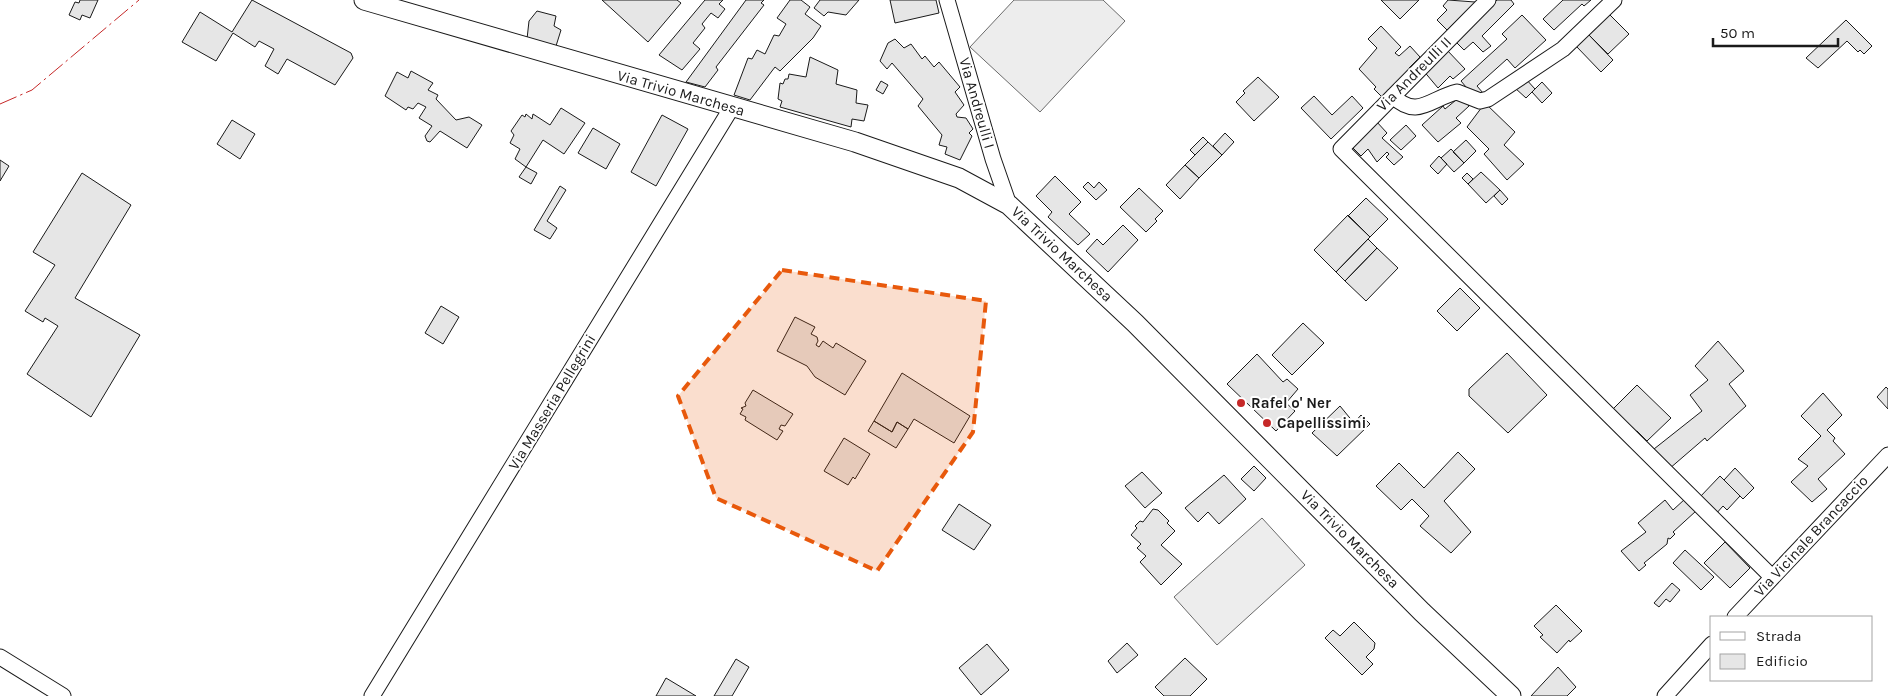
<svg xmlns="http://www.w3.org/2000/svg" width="1888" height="696" viewBox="0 0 1888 696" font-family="Karla,sans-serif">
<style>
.built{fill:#ededed;stroke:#6a6a6a}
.building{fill:#e6e6e6;stroke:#1a1a1a}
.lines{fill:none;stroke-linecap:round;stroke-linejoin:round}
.minor-casing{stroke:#1a1a1a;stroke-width:17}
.tertiary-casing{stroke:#1a1a1a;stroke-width:21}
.minor{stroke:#fff;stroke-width:15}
.tertiary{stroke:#fff;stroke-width:19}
.power{stroke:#c62828;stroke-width:1;stroke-dasharray:18 4 2.5 4;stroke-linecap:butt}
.marked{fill:#e8590c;fill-opacity:0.2;stroke:#e8590c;stroke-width:4;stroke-dasharray:10 6;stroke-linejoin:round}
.poi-dot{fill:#c62828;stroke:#fff;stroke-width:2}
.labels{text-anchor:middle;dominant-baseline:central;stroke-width:4;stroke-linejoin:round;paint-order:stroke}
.street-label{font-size:15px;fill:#1a1a1a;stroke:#fff}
.poi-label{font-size:15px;font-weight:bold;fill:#1a1a1a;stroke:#fff;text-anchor:start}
</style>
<rect width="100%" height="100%" fill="#fff"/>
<path class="built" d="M1014,0H1103L1125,21L1040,112L970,47Z
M1262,518L1305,565L1217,645L1174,597Z"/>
<path class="building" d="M80,0H98L90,18L82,15L80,20L69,15L75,2L79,3Z
M252,0L351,53L353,58L335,85L287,59L278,74L265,66L274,49L259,41L255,47L233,33L216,61L182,42L200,12L232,32Z
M602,0H677L681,3L648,42Z
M705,0H723L719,4L725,9L718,18L711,13L702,24L705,28L693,43L700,49L682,70L659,55Z
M746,0H764L761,3L764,5L716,67L718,70L705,87L686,82Z
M790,0H801L810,7L805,14L821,26L813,38L780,71L775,67L750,100L734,95L748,58L752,59L757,50L765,54L774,35L779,36L786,24L777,18Z
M820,0H859L846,15L828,12L824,16L814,8Z
M890,0H936L939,13L895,23Z
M1381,0H1419L1400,19Z
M1448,0L1475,2L1447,30L1437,20L1447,10L1443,6Z
M1497,0H1511L1514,4L1482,36L1491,46L1483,52L1473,42L1464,50L1455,41Z
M1563,0H1591L1584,6L1582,4L1554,30L1543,19Z
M537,11L556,16L554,26L561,30L556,46L527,39L529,21Z
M1609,14L1629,34L1608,54L1588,34Z
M1522,15L1546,40L1515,68L1507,59L1477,86L1483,93L1476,99L1461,81L1507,39L1502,34Z
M1846,20L1872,46L1864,54L1860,50L1858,52L1847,41L1818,68L1806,58Z
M1381,26L1401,47L1395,53L1399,56L1410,46L1420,57L1409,68L1412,71L1384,99L1374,89L1376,87L1359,69L1377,48L1368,39Z
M1588,34L1613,60L1601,72L1576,46Z
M895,39L904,48L911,44L922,59L925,56L934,67L939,62L960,87L955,92L964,105L956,114L957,117L966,118L973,129L969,133L972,136L960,160L945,154L947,147L939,145L942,135L918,106L923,99L892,63L887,69L880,61L888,43Z
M1446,49L1465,69L1453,79L1450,76L1438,88L1422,69Z
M810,57L838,70L836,84L857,90L856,103L868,105L864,121L852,119L851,127L780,107L782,101L778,99L780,83L783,84L785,79H788L789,74L806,77Z
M411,71L433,83L428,90L438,95L436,99L456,120L469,117L482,125L467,148L440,131L430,142L427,141L425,136L432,126L419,118L426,107L418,103L413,109L408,107L406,110L385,96L397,72L408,78Z
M1258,77L1279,97L1254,121L1236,102L1245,93L1243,91Z
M1525,78L1535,89L1526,98L1515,88Z
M881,81L888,85L883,94L876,90Z
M1542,82L1552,93L1542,103L1532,92Z
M1314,96L1332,115L1352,96L1363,108L1331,139L1301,108Z
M1461,96L1469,106L1456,118L1461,123L1438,142L1422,125L1443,106L1445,109Z
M1485,103L1515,132L1504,145L1524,164L1507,180L1484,154L1489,149L1467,127Z
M561,108L585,123L564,154L543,140L526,167L515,159L520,149L510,143L514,135L511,131L522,115L525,117L526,114L532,119L533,114L550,125Z
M662,115L688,129L656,186L631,172Z
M232,120L255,134L240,159L217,144Z
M1376,121L1387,133L1382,138L1403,157L1394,165L1386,157L1389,154L1387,152L1377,162L1368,149L1361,156L1350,145Z
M1406,125L1416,136L1401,150L1390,140Z
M593,128L620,144L606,169L578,153Z
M1225,133L1234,142L1222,155L1213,146Z
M1203,137L1208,142L1195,155L1190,150Z
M1466,140L1476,151L1464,163L1453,152Z
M1208,142L1222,155L1199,178L1185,165Z
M1451,149L1464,163L1454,172L1441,158Z
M1439,156L1447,164L1438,174L1430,166Z
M0,160L9,166L0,181Z
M1185,165L1199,178L1180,199L1166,185Z
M526,167L537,173L531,184L519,177Z
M1481,172L1500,190L1486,203L1468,184Z
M82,173L131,205L75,298L140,335L91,417L27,374L58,326L45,318L43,322L25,311L55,265L33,252Z
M1467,173L1473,179L1468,184L1462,178Z
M1055,176L1081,202L1069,214L1090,234L1078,245L1048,217L1052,212L1036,196Z
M1088,182L1094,188L1099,182L1107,190L1096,200L1083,187Z
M560,186L566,190L547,221L557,228L550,239L534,230Z
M1139,188L1163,211L1155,219L1157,221L1146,232L1120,207Z
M1500,190L1508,199L1502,205L1494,196Z
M1366,198L1388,219L1370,237L1348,216Z
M1348,215L1370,237L1336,272L1314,250Z
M1123,225L1138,240L1108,272L1086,251L1097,239L1103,245Z
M1368,239L1377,248L1345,281L1336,272Z
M1377,248L1398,268L1366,301L1345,281Z
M1460,288L1480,308L1457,331L1437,311Z
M441,306L459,317L443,344L425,333Z
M795,317L815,327L811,334L817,337L818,341L816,345L819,347L823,341L833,348L836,343L866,361L845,395L815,377L807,366L777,351Z
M1303,323L1324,343L1292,375L1272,355Z
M1718,341L1744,371L1729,384L1746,406L1707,441L1705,438L1669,469L1654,449L1702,411L1690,395L1708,380L1695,366Z
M1507,353L1547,395L1508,433L1469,396V389Z
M1257,354L1283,382L1287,379L1298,389L1286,403L1295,411L1276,431L1227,384Z
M902,373L970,416L954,443L914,419L908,429L897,422L892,432L874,421Z
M1637,385L1671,418L1647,441L1637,431L1633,433L1612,410Z
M1886,387L1888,389V409L1877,397Z
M753,390L793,414L785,426L781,425L779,429L783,431L777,440L745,420L746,417L740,414L743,409L741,408L746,406L745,403Z
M1823,393L1842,415L1827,430L1835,438L1833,441L1845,454L1818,479L1827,489L1812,502L1791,482L1808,466L1798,459L1821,436L1801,416Z
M1340,406L1354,423L1361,415L1370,424L1337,456L1312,433Z
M874,421L892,432L897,422L908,429L896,448L868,431Z
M844,438L870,454L855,479L853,477L848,485L824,471Z
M1458,452L1475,469L1444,501L1471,532L1451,553L1420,526L1429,516L1412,499L1401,510L1376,486L1399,463L1424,488Z
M1254,466L1266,478L1254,491L1241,479Z
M1735,468L1754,488L1743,499L1724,480Z
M1142,472L1162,493L1145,508L1125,486Z
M1224,475L1246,499L1219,524L1208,512L1198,522L1185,508Z
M1720,476L1740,496L1727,510L1723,506L1715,515L1699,498Z
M1685,499L1696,511L1673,532L1675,534L1670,539L1668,538L1667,544L1644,563L1646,565L1639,571L1621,551L1646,532L1638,523L1665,500L1673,510Z
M959,504L991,525L974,550L942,530Z
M1153,509L1158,510L1169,521L1167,523L1175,531L1161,545L1182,564L1161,585L1140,562L1146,556L1137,548L1141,544L1131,535L1137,528L1135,526L1140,521L1143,522Z
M1725,542L1750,568L1730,588L1704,563Z
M1685,550L1714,577L1701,590L1673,563Z
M1672,583L1680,590L1670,602L1666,599L1659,607L1654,603Z
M1556,605L1582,631L1570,642L1569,640L1557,653L1540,637L1543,635L1534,626Z
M1354,622L1375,643L1374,649L1366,657L1373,664L1362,675L1325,638L1333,630L1340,636Z
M1127,643L1138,655L1117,673L1108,661Z
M987,644L1009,670L981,695L959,668Z
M1185,658L1207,679L1190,696H1164L1155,687Z
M736,659L749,667L732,696H714Z
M1558,667L1576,687L1567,696H1531Z
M666,678L696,696H656Z"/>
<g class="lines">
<g class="minor-casing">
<path id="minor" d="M947,0L993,159L1009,205
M1488,0L1341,149L1772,577
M1393,96C1417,120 1431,98 1457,92L1480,101L1488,99L1563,49L1614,0
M1735,617L1888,455
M0,657L63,696
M372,696L732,107
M1665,696L1712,644"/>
</g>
<g class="tertiary-casing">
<path id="tertiary" d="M364,0L855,142L959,178L1009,205L1135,323L1422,612L1511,696"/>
</g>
<use href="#minor" class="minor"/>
<use href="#tertiary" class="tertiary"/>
<path class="power" d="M0,104L32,90L139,0"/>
</g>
<path class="marked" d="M782,270L986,301L973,432L877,571L716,498L678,396Z"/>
<g class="poi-dot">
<circle cx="1241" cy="403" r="5"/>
<circle cx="1267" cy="423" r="5"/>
</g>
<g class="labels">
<g class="street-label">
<text transform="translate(1414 74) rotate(-45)">Via Andreulli II</text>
<text transform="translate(681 93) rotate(16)">Via Trivio Marchesa</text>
<text transform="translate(977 103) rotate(74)">Via Andreulli I</text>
<text transform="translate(1062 254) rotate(43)">Via Trivio Marchesa</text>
<text transform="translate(552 402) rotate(-59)">Via Masseria Pellegrini</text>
<text transform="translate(1811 536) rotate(-47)">Via Vicinale Brancaccio</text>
<text transform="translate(1350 539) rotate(45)">Via Trivio Marchesa</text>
</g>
<g class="poi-label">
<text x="1251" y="403">Rafel o' Ner</text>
<text x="1277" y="423">Capellissimi</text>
</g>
</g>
<rect x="1710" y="616" width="162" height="65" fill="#ffffff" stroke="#a3a3a3"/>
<rect x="1720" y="632" width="25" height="8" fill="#ffffff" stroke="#a3a3a3"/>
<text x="1756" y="641" font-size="15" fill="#1a1a1a">Strada</text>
<rect x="1720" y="654" width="25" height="15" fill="#e6e6e6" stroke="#a3a3a3"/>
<text x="1756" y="666" font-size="15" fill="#1a1a1a">Edificio</text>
<path d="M1713 38v8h125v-8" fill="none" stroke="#1a1a1a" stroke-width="2.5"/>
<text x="1720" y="38" font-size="15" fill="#1a1a1a" stroke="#ffffff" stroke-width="4" paint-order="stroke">50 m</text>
</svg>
